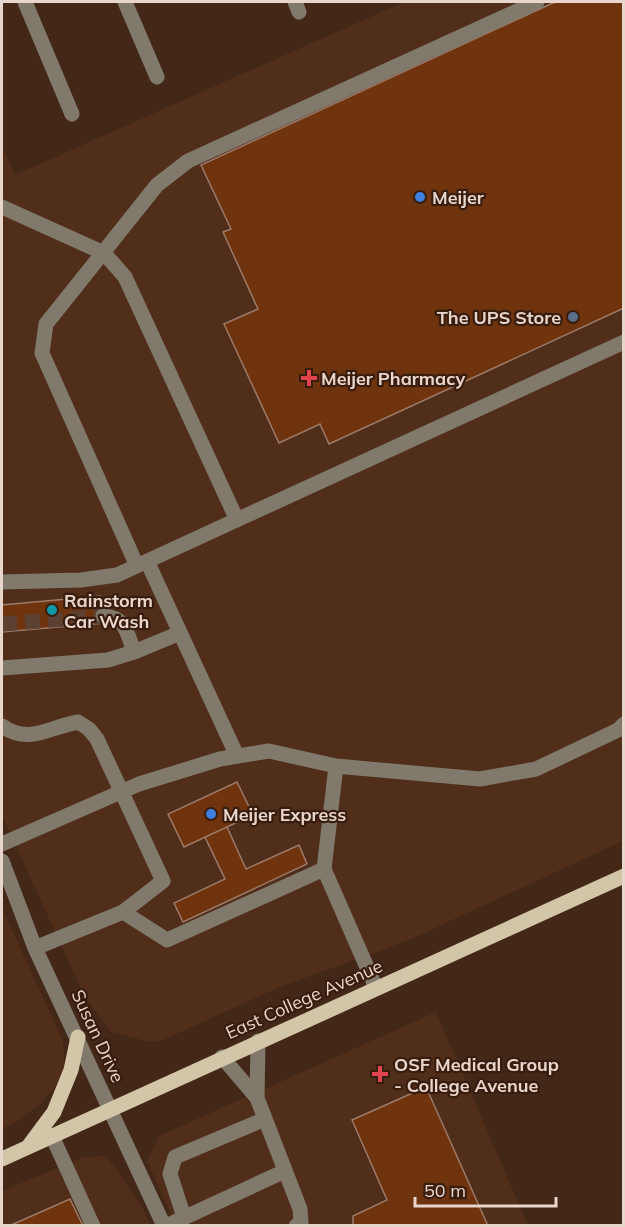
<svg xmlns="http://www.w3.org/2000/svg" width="625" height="1227" viewBox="0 0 625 1227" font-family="Mulish,sans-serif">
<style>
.built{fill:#502e1a}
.building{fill:#6f340d;stroke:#9c7a69;stroke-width:1.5}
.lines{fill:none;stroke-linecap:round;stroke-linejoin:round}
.minor-tunnel{stroke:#5c4132;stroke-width:15;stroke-dasharray:15 8;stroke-linecap:butt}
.minor{stroke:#817a6c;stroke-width:15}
.major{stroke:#d3c5a8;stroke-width:15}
.shop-dot{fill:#3f7fe0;stroke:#381d0e;stroke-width:2}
.service-dot{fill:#5c6f8a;stroke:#381d0e;stroke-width:2}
.health-dot{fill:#e0444e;stroke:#381d0e;stroke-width:2}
.culture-dot{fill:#0f9aa8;stroke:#381d0e;stroke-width:2}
.labels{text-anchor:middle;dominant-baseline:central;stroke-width:4.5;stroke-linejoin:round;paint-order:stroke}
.poi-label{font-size:18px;font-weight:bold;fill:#e8d5cb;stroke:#381d0e;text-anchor:start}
.street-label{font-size:18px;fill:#e8d5cb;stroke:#381d0e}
</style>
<rect width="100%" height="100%" fill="#432717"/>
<path class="built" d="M404,2H623V841L407,941L282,986L161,1041H146L111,1032L85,997L2,816V145L15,175Z
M2,908L63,1041L64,1057L63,1072L54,1088L39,1105L16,1122L2,1129Z
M436,1012L528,1225H176L147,1161L159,1136Z
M106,1156L118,1171L142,1207L150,1225H2V1191L84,1157Z"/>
<path class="building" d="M555,2H624V308L329,444L320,424L279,443L224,324L258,309L223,232L231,229L201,165Z
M100,596L104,623L2,632V605Z
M237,782L253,815L184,847L168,814Z
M227,827L246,869L299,845L307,864L183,922L174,903L225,879L205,837Z
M426,1087L488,1226H353V1216L387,1200L352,1120Z
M70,1199L83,1226H9Z"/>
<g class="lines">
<path class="minor-tunnel" d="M2,624L103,616"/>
<path class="minor" d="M25,2L72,114
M125,2L157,77
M295,2L299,12
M2,207L104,253L125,277L237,520
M147,561L237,756
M137,566L42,353L46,324L157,185L188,161L537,2
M2,582L81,580L117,575L624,342
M103,616C126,617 127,633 134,652
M2,668L108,660L134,652L180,633
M2,726C29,745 49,727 78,722L89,729L97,739L163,881L123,912L35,948
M336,766L324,869L376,988
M2,844L139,784L220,759L269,751L336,766L480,779L536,769L618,730L624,724
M2,861L35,948L164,1226
M123,912L167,940L324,869
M222,1057L257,1098L300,1209L301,1223L296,1226
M257,1098L258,1041
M52,1136L93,1226
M184,1217L170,1174L175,1157L265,1119
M166,1226L285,1171"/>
<path class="major" d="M28,1147L54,1112L71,1070L78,1037
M2,1159L624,876"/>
</g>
<g class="shop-dot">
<circle cx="420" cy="197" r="6"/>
<circle cx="211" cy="814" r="6"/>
</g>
<circle class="service-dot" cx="573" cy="317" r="6"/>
<g class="health-dot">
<path d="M306 369h6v6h6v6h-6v6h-6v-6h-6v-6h6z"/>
<path d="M377 1065h6v6h6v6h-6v6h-6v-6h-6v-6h6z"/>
</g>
<circle class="culture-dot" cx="52" cy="610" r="6"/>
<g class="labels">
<g class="poi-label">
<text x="432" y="197">Meijer</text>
<text x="561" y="317" text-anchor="end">The UPS Store</text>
<text x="321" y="378">Meijer Pharmacy</text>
<text x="64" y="600">Rainstorm<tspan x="64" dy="21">Car Wash</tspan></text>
<text x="223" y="814">Meijer Express</text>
<text x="394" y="1064">OSF Medical Group<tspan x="394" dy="21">- College Avenue</tspan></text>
</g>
<g class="street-label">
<text transform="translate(304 999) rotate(-24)">East College Avenue</text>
<text transform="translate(98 1036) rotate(65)">Susan Drive</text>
</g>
</g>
<rect width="625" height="1227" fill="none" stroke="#e8d5cb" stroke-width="6"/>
<path d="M415 1197v9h141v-9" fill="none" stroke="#e8d5cb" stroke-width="3"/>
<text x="424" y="1197" font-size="18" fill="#e8d5cb" stroke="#381d0e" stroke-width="4.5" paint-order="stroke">50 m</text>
</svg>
